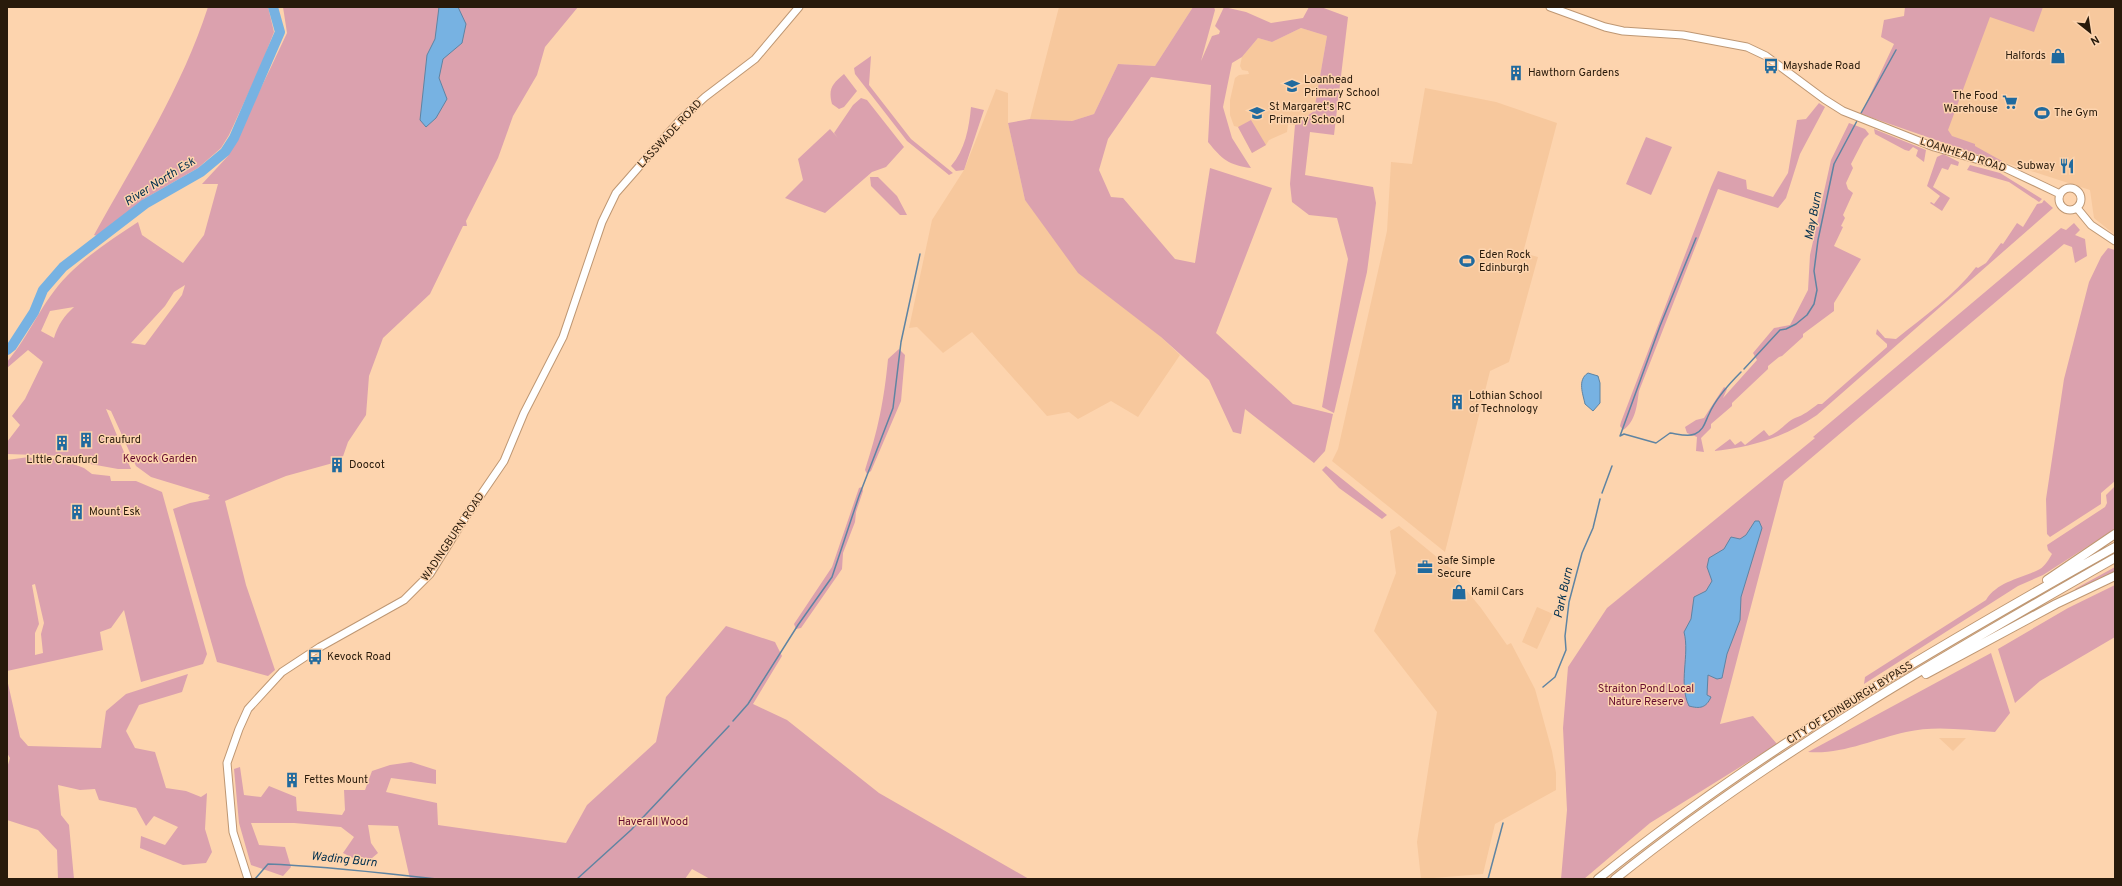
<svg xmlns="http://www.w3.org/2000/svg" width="2122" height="886" viewBox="0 0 2122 886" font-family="Overpass,sans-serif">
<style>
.built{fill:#f7c89d}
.green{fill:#dba1ae;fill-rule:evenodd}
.water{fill:#77b2e2;stroke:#5f84a2}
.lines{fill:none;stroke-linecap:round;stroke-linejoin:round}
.stream{stroke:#5f84a2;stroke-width:1.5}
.river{stroke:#77b2e2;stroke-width:10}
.major-casing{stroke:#be9773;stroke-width:9}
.highway-casing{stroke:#be9773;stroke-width:10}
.major{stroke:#fff;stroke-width:7}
.highway{stroke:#fff;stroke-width:8}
.labels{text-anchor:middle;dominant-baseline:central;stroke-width:3;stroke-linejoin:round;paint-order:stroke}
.poi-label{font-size:11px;fill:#281a0b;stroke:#fdd4ae;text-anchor:start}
.street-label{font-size:11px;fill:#281a0b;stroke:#fdd4ae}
.park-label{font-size:11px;fill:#650b2f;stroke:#fdd4ae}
.water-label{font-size:12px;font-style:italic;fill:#002f4e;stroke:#fdd4ae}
</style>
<rect width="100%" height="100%" fill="#fdd4ae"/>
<path class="built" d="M1059,7H1193L1155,66L1118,64L1094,114L1072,121L1030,119Z
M1987,7H2115V235L2094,218L2090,190L1941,142Z
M1301,28L1327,36L1314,111L1295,125L1288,124L1287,132L1269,140L1266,145L1252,153L1238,127L1234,126L1230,115V100L1235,78L1239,75L1249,74L1248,71L1242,70L1240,66L1242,57L1258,38L1272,42Z
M1425,88L1496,102L1557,123L1523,253L1538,257L1509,362L1490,371L1445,552L1332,461L1338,449L1387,231L1391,162L1412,164Z
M996,89L1008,93V123L1025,200L1161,337L1180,355L1138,417L1111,401L1078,419L1069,412L1047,416L972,332L943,353L917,327L909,328L932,220L964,170Z
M1399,526L1455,572L1459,577L1457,579L1481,608L1507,645L1511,643L1535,689L1552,751L1556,773V790L1495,824L1483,874L1421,879L1417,842L1437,712L1374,631L1396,573L1390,531Z
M1537,607L1553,614L1537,649L1522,642Z
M1939,738H1966L1953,751Z"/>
<path class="green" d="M208,7H268L274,32L260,68L229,135L221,148L198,168L144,199L97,236L94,235C135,161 182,88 208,7Z
M283,7H578L545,47L537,75L513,116L498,158L466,221L467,226H463L430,294L383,338L369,376L366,415L348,442L340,465L338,468H334L333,463L286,476L225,501L246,585L275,670L268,676L217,662L173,509L190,503L210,499L208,498L210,495L151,477L136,466L111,411L106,409L131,469H118L85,463L66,456L7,454V442L20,425L12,416L25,399L43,362L28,350L7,368V362C30,335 42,301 67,276C87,255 114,238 138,222L142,235L183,263L204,235L218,184H202L228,156L271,67L287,33ZM185,285L182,295L145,345L131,343L165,306L174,292ZM74,307C64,316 58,325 54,338L41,331L50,311Z
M1193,7H1214L1215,10L1201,61L1212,36L1219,34L1220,31L1215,26L1224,7L1246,12L1271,23L1303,18L1309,7H1321L1348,17L1334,135L1310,132L1305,175L1373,187L1376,203L1367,272L1334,413L1322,407L1348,259L1337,218L1309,215L1292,202L1290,184L1295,125L1314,111L1327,36L1301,28L1272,42L1258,38L1242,57L1232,63L1223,107L1232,138L1251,168C1228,165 1222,159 1208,142L1211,85L1151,77L1108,139L1099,170L1111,197L1123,198L1175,259L1195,263L1210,168L1272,188L1216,333L1293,404L1333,414L1325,451L1314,463L1245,409L1241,434L1233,432L1209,380L1161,337L1078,273L1025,200L1008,123L1030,119L1072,121L1094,114L1118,64L1155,66Z
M1905,7H2043L2034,32L1990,17L1948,130L1952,136L1975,144V146L2002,161V163L1861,114L1894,44L1881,37L1884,20L1904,16Z
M871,56L869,85L911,139L953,173L949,175L907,141L855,74L854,68Z
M844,74L857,91L844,107L839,109L832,104C828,89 832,84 844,74Z
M861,98L867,100L904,147L886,167L872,172L825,213L785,198L803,180L798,159L830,129L838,138L834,133L853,105Z
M1819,103L1825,107L1800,154L1786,198L1778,208L1718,189L1639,391C1637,404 1636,422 1623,430L1620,426L1621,422L1711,187L1718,171L1746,180L1747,189L1773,197L1788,173L1797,120L1806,119Z
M971,107L984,110L964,170L956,171L951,166C965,150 969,128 971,107Z
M1251,120L1266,145L1252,153L1238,127Z
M1849,123L1865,129L1869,134L1864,139L1851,164L1853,168L1846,183L1848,189L1853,193L1843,215L1845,218L1841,226L1843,227L1834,246L1861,259L1834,303V311L1803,334V337L1782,356L1779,357L1768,366V369L1732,403V406L1711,424V428L1701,438L1704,452L1696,451L1697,437L1687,433L1685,427L1696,420L1704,418L1724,387L1727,389L1723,398L1757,360L1753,353L1774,328L1790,325L1808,290L1810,255L1831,160Z
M1874,129L1926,150L1924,162L1916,156L1918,150L1913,147L1909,151L1905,150L1875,134Z
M1646,137L1672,147L1651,195L1626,184Z
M1943,154L1959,162L1958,166L1951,164L1948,170L1942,168L1933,187L1950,198L1942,211L1930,203L1931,202L1934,204L1940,196L1927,186L1937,157Z
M1970,165L2000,173L2042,199L2039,202L2009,182L1967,170Z
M870,177H878L897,196L907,215H900L871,186Z
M2044,200L2053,208L1817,415C1785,437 1752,447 1714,451L1730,439L1735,445L1741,441L1745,445L1764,430L1769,436C1780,432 1787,421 1795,418C1804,415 1810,410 1818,404H1822L1887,347V344L1876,334L1877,329L1885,338L1896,339C1924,316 1954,296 1976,267L1978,268L1986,263L2001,243L2003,244L2017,223L2023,227L2037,204L2042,203Z
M2074,223L2080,230L2075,235L2085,239L2087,256L2075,263L2072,247L2064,244L1784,481L1720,724L1753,716L1777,744L1650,823L1584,879H1561L1567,810L1563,728L1568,667L1607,608L1815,438L1813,437L2061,228L2066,230Z
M2108,248L2115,250V481L2101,493V504L2050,537L2047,534L2046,499L2064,379L2089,282L2101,257Z
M899,349L905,355L901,401L871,471L867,474L865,470C878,430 884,401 888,359Z
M29,457L39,461L55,459L65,461L84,468L92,474L110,476L111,481H136L162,492L207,654L203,664L141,682L124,610L111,628L100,632L103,650L7,671V460ZM35,584L44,623L41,634L43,653L35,655V633L39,624L32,585Z
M1326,466L1387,515L1382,519L1339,488L1322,470Z
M2115,486V529L2043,575L2018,586L1864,684L1865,677L1986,600C1998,581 2021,579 2040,569C2045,566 2049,559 2052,554L2048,550L2047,545L2105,507L2107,503L2106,495Z
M862,487L863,491L856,512L855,522L843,553L842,569L801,628L796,629L794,624L832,567L859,488Z
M2115,567V574L2076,591L2075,589Z
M2115,585V637L2040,681L2015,703L1998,649L2068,608Z
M726,626L775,642L782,656L753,704L787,720L879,793L1029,879H710L692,869L685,879H410L398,826L368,825L371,843L378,853L365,864L343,853L354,837L341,827L294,823H251L259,845L285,847L291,867L283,876L251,865L239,823L234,769L240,767L244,795L261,797L269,786L296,797L297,811L342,815L345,810L344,790H365L372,771L390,765L411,762L436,770V784L391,778L386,792L437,803L438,825L566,843L587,805L656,742L666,697Z
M1991,653L2010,713L1995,732C1966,730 1935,725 1906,732C1874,739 1841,755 1808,752Z
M188,674L182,692L139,705L126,731L135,748L155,752L166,788L186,791L201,797L207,793L205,829L212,852L206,863L183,865L140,848L141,836L165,845L178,827L154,816L146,826L136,808L99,800L95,789L80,790L58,785L61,815L69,825L74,879H58L57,850L38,830L7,820V768L10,758L7,753V679L20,737L28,746L101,748L106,711L126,694Z"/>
<path class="water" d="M439,7H458L466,24L462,43L443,59L439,78L447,99L436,118L426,127L420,120L427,55L435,39Z
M1588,373L1598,376L1600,383V403L1593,411L1585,404C1583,394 1577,380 1588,373Z
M1755,521H1759L1762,528L1741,597L1740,620L1727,654L1722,678L1717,679L1708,675L1707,695L1711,697C1706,708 1700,709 1689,706C1678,683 1690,655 1684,632L1691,619L1694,597L1706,591L1712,581L1707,567L1709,558L1724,549L1731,537L1740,539L1746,535Z"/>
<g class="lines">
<path class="stream" d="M1860,115L1896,50
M1744,369L1780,330L1786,329L1796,324L1807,315L1814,304L1817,290L1814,271L1818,240L1834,164L1858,119
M1620,436L1660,326L1696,238
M1620,436L1624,434L1656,443L1670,433C1678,434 1688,437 1695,434C1704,430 1705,422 1709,414C1716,398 1729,384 1741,372
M1602,493L1612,466
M1543,687L1555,677L1566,650L1565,636L1569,602L1582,553L1593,528L1600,499
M733,721L748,704L798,625L832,577L859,496L893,408L901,342L920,254
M255,879L268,864C325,866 381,873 437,879
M577,879L631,830L729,726
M1488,879L1503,823"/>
<path class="river" d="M7,350L12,346L34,312L43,290L63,267L145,204L201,172L225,152L234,138L280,32L273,7"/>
<g class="major-casing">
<path id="major" d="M1550,7L1605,27L1623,31L1683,35L1747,47L1766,56L1824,99L1843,111L1934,147L2003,167L2060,194
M2059 199a11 11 0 1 1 22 0a11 11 0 1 1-22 0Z
M2077,208L2091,225L2115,241
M248,879L233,832L227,763L239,729L248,709L282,672L320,647L404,600L430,574L463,521L504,461L524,413L563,337L602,222L616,193L680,120L705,97L755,59L799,7"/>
</g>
<g class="highway-casing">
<path id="highway" d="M2047,580L2115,534
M1926,674L2056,604L2115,576
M1598,879C1758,750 1937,647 2115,547
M1615,879C1770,755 1943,656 2115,558"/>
</g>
<use href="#major" class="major"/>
<use href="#highway" class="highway"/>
</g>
<defs>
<g id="shop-bare" transform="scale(1.2)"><path d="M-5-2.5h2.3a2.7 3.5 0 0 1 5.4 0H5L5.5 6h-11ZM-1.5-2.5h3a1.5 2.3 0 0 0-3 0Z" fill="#206a9e" stroke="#fdd4ae" stroke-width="2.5" paint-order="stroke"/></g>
<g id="bus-bare" transform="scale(1.2)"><path d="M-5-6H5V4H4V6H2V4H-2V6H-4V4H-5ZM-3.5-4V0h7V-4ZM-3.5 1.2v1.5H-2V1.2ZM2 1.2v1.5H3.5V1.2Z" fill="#206a9e" stroke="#fdd4ae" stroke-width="2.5" paint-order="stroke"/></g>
<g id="building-bare" transform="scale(1.2)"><path d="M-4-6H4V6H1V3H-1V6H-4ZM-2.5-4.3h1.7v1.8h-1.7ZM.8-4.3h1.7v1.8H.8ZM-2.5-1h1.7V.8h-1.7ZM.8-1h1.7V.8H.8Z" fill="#206a9e" stroke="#fdd4ae" stroke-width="2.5" paint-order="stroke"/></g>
<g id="school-bare" transform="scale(1.2)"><path d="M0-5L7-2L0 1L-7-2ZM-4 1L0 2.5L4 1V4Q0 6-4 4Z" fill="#206a9e" stroke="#fdd4ae" stroke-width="2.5" paint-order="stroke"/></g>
<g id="supermarket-bare" transform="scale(1.2)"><path d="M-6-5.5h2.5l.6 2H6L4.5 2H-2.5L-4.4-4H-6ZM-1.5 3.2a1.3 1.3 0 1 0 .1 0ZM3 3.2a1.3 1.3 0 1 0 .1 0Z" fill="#206a9e" stroke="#fdd4ae" stroke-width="2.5" paint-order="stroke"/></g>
<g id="stadium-bare" transform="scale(1.2)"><path d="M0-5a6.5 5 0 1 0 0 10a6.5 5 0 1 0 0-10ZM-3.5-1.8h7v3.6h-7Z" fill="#206a9e" stroke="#fdd4ae" stroke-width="2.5" paint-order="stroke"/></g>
<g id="restaurant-bare" transform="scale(1.2)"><path d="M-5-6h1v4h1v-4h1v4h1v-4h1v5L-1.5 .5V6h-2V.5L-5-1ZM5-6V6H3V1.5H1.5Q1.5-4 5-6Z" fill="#206a9e" stroke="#fdd4ae" stroke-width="2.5" paint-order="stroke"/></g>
<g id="office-bare" transform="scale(1.2)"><path d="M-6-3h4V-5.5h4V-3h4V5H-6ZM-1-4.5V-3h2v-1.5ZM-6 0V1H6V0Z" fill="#206a9e" stroke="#fdd4ae" stroke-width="2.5" paint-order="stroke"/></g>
</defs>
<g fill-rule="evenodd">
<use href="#shop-bare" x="2058" y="56"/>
<use href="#bus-bare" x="1771" y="66"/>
<use href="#building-bare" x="1516" y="73"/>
<use href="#school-bare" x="1292" y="86"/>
<use href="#supermarket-bare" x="2010" y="102"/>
<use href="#school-bare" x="1257" y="113"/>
<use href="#stadium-bare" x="2042" y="113"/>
<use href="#restaurant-bare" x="2067" y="166"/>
<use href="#stadium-bare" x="1467" y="261"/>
<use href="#building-bare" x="1457" y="402"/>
<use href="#building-bare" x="86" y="440"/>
<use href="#building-bare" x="62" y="443"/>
<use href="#building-bare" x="337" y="465"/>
<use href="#building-bare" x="77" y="512"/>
<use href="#office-bare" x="1425" y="567"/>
<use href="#shop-bare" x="1459" y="592"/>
<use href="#bus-bare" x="315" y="657"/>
<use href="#building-bare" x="292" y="780"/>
</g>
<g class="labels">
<g class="poi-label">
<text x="2046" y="56" text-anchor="end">Halfords</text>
<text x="1783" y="66">Mayshade Road</text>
<text x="1528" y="73">Hawthorn Gardens</text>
<text x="1304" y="80">Loanhead<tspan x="1304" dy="13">Primary School</tspan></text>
<text x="1998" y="96" text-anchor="end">The Food<tspan x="1998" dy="13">Warehouse</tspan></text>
<text x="1269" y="107">St Margaret's RC<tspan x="1269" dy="13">Primary School</tspan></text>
<text x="2054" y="113">The Gym</text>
<text x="2055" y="166" text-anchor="end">Subway</text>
<text x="1479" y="255">Eden Rock<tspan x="1479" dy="13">Edinburgh</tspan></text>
<text x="1469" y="396">Lothian School<tspan x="1469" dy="13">of Technology</tspan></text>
<text x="98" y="440">Craufurd</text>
<text x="62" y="460" text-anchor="middle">LIttle Craufurd</text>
<text x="349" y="465">Doocot</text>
<text x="89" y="512">Mount Esk</text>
<text x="1437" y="561">Safe Simple<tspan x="1437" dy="13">Secure</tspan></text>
<text x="1471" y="592">Kamil Cars</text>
<text x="327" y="657">Kevock Road</text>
<text x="304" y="780">Fettes Mount</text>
</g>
<g class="street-label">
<text transform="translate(670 134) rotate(-47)">LASSWADE ROAD</text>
<text transform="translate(1963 155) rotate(18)">LOANHEAD ROAD</text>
<text transform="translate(453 537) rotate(-56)">WADINGBURN ROAD</text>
<text transform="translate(1850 703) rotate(-32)">CITY OF EDINBURGH BYPASS</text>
</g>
<g class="park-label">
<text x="160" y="459">Kevock Garden</text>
<text x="1646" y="689">Straiton Pond Local<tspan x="1646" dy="13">Nature Reserve</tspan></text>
<text x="653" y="822">Haverall Wood</text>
</g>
<g class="water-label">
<text transform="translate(160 182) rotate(-32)">River North Esk</text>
<text transform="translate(1814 216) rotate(-79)">May Burn</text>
<text transform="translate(1564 593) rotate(-78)">Park Burn</text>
<text transform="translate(344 860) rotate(6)">Wading Burn</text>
</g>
</g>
<rect width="2122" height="886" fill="none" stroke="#281a0b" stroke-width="16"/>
<g transform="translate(2090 32) rotate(150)" stroke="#fdd4ae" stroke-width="3" paint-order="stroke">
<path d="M0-3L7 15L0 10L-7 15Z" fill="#281a0b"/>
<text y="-6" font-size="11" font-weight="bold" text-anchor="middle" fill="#281a0b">N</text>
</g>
</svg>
